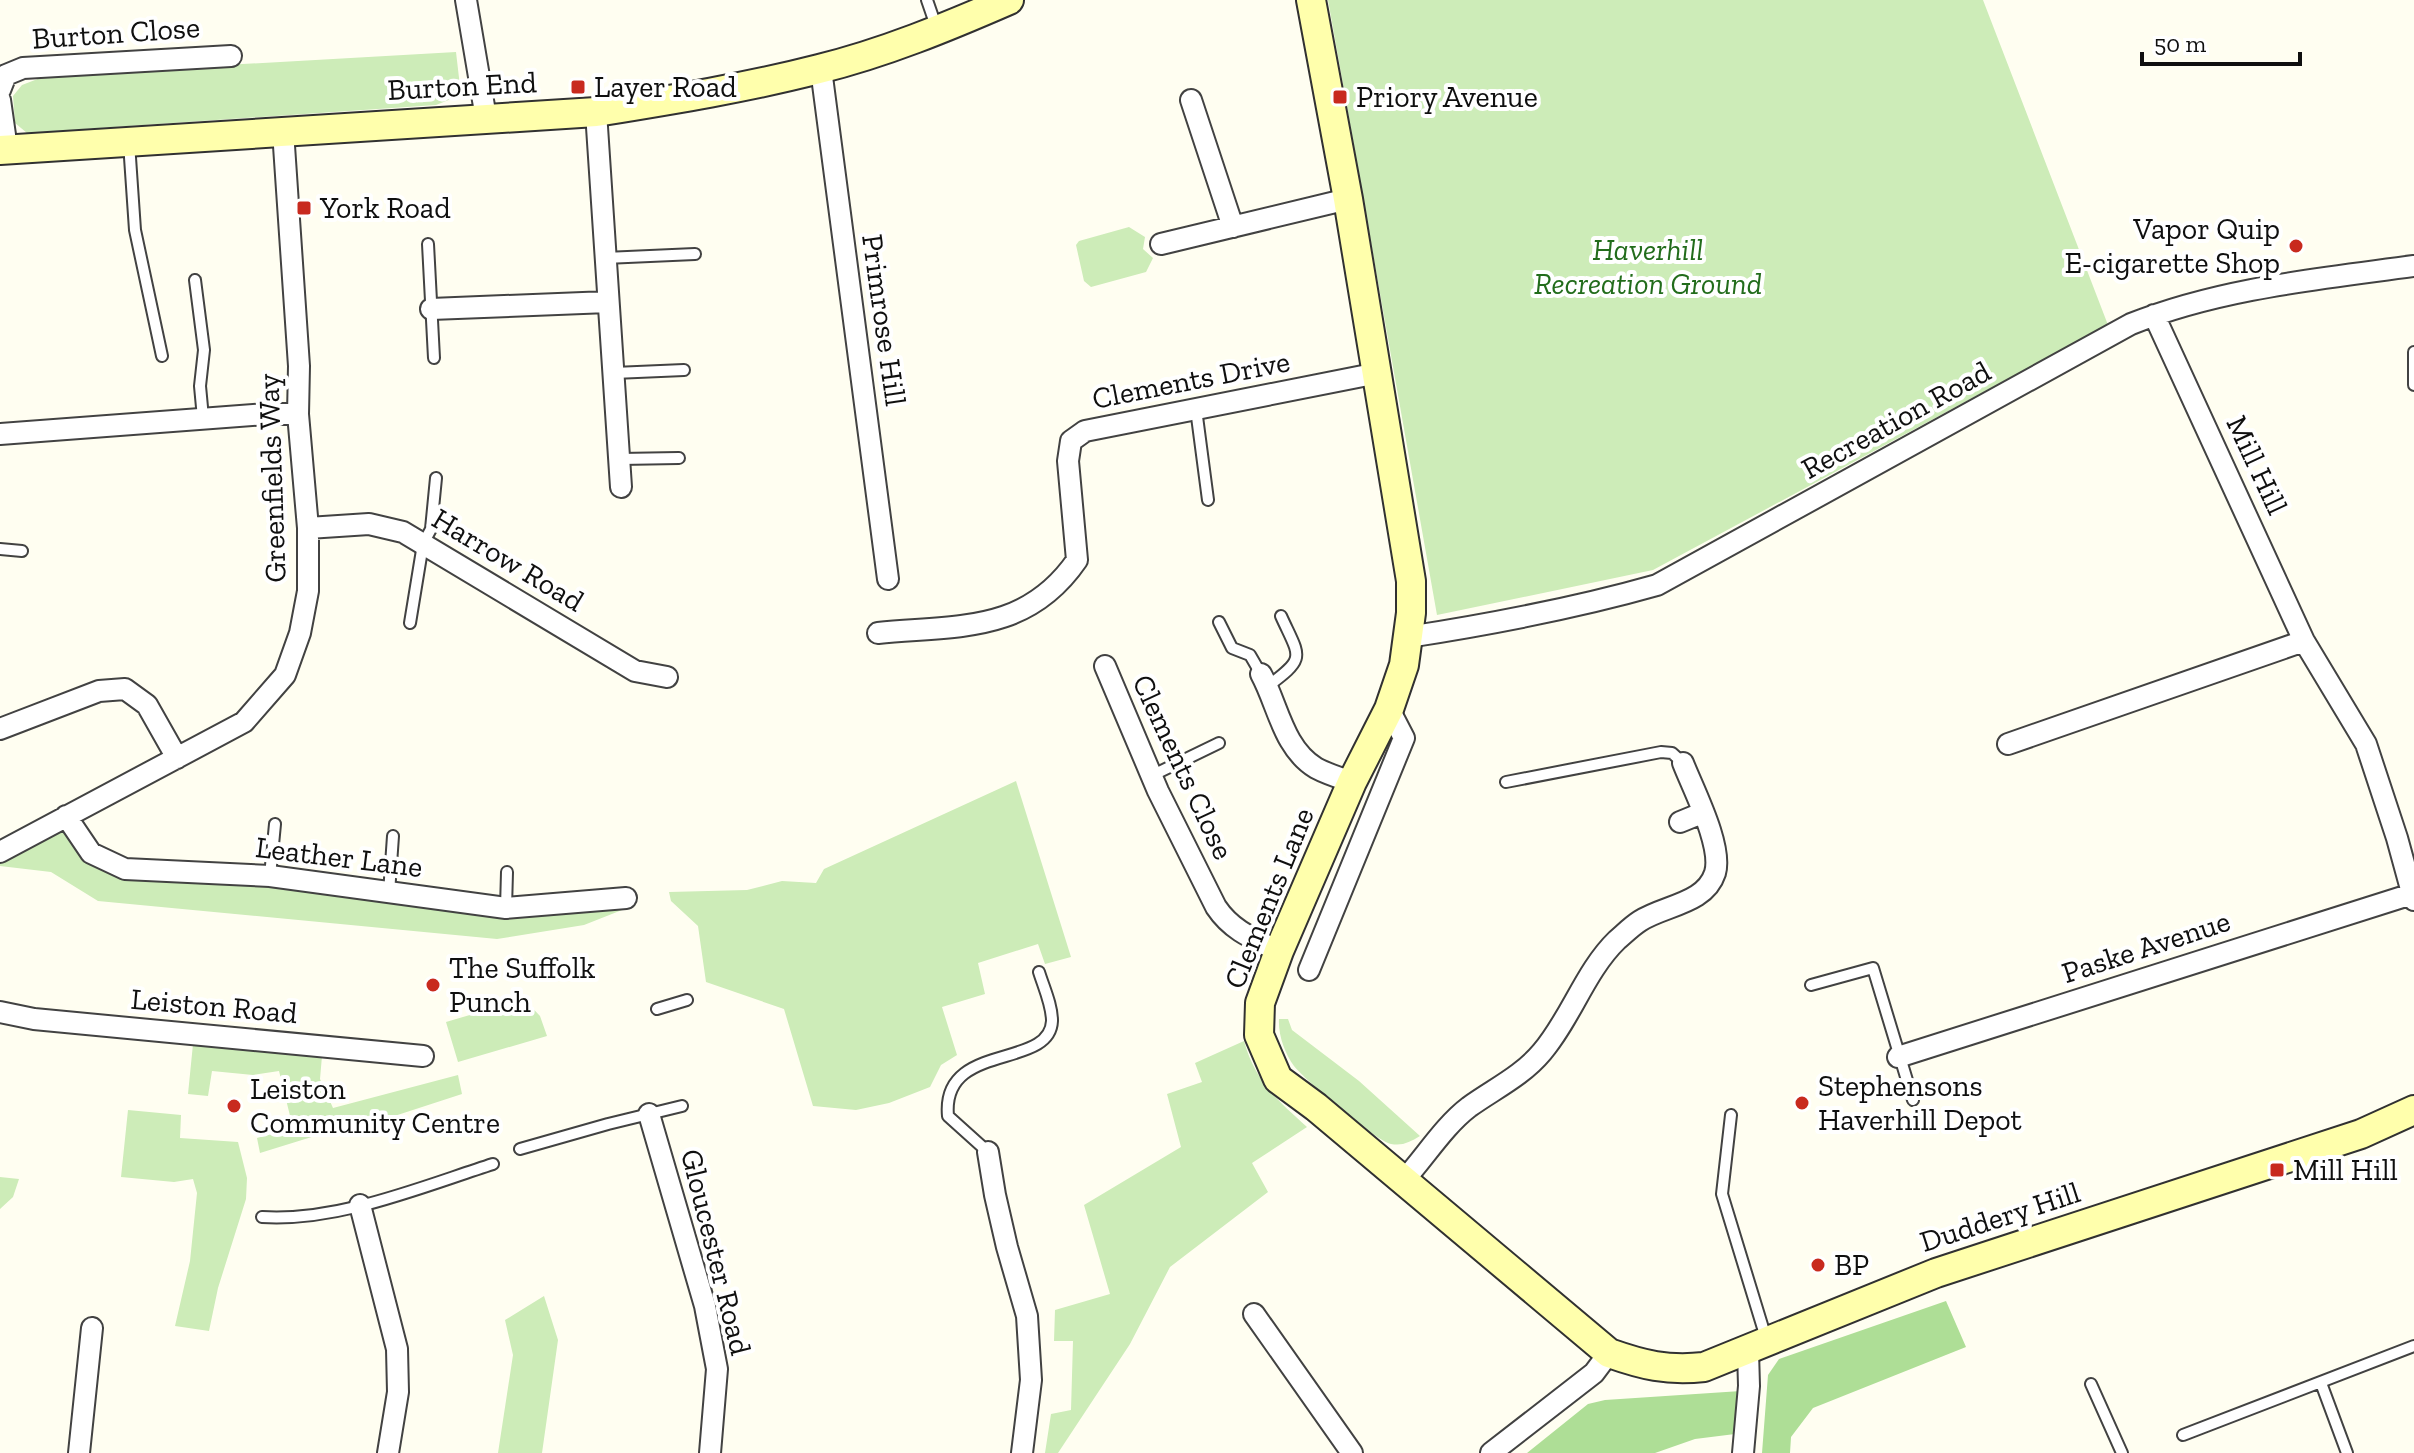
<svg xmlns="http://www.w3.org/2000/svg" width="2414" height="1453" viewBox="0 0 2414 1453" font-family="'Zilla Slab',serif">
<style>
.green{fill:#cdecb8}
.forest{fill:#aede96}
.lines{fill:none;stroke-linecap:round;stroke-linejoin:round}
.lane-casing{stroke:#424242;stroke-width:14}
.street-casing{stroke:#424242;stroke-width:24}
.secondary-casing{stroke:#313131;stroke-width:32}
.lane{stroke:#fff;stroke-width:10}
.street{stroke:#fff;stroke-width:20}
.secondary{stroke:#ffffac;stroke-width:28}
.poi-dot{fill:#c82a1e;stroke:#fff;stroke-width:3}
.labels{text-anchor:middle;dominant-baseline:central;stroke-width:8;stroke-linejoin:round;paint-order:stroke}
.street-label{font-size:30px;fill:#0f0f0f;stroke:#fff}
.poi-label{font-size:30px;fill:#0f0f0f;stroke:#fff;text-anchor:start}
.park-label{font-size:30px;font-style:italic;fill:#226c1b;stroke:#fff}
</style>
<rect width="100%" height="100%" fill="#fffef1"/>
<path class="green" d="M1328,0H1983L2108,325L1653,570L1437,615Z
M456,52L461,95L436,105L27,133L15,123L13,96L22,85L48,75Z
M1129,227L1145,237L1143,249L1153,258L1146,272L1091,287L1084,281L1076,245L1079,241Z
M1016,781L1071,957L1045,964L1038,944L978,963L985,994L942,1007L957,1055L941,1065L930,1087L889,1103L856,1110L813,1106L784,1009L706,982L698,926L671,901L669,892L747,890L782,881L816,883L824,869Z
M47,832L66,833L95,863L275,883L617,905L622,910L584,925L497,939L98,901L51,872L0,866V857Z
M524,999L540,1016L547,1036L458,1062L446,1022Z
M1279,1019H1288L1292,1030L1359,1081L1420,1136C1410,1142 1403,1146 1391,1144C1376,1141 1305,1080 1294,1066C1285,1054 1278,1035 1279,1019Z
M1244,1041C1255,1081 1277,1100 1307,1127L1252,1163L1268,1192L1170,1267L1130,1344L1058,1453H1045L1051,1414L1071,1410L1073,1341H1054L1055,1310L1110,1294L1084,1205L1181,1147L1167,1094L1202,1082L1195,1063Z
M193,1044L322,1056L320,1079L333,1108L458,1075L462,1094L333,1136L331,1131L260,1153L257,1138L293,1128L279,1071L253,1075L212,1071L208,1096L188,1094Z
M128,1110L181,1115L180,1138L238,1142L247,1178L246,1199L218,1288L209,1331L175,1326L190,1261L197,1193L193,1179L174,1182L121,1177Z
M0,1177L19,1179L13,1197L0,1209Z
M544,1296L558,1340L542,1453H498L513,1355L505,1320Z"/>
<path class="forest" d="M1946,1301L1966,1347L1813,1408L1791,1437L1790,1453H1762L1768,1375L1779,1359Z
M1741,1391L1735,1434L1695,1439L1655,1453H1527L1588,1404L1605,1400Z"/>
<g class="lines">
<g class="lane-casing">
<path id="lane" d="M927,0L937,29
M129,143L135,230L162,356
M428,244L434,358
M605,258L695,254
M195,280L204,350L200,386L203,418
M2414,352V385
M614,373L684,370
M1196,409L1208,500
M620,459L679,458
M0,549L22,551
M1219,622L1232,648L1250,655L1261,674
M410,623L423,544L431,529L436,478
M1268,686C1307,657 1300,658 1281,616
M1151,776L1219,743
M1506,782L1661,752L1672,753L1683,763
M270,876L275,824
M389,893L393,836
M506,908L507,872
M1811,985L1873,968L1913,1100
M657,1009L687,1000
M1731,1115L1722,1194L1766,1338
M520,1149L608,1124L682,1106
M988,1152L948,1116C941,1041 1050,1070 1052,1021C1052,1005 1044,988 1039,972
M262,1217C338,1222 421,1187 493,1164
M2321,1383L2347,1453
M2091,1384L2122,1453
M2183,1435L2414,1346"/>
</g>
<g class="street-casing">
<path id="street" d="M466,0L486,118
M821,69L888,579
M0,90L6,75L23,68L231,56
M0,100L7,149
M1191,100L1233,227
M596,112L621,487
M1161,244L1348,199
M431,309L608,302
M2154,315L2304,641L2366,744L2397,838L2414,900
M0,434L267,414H298
M308,528L369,524L403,532L635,671L667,677
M878,633C957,625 1026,634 1077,560L1068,461L1071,441L1085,431L1378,373
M1408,637C1492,624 1576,608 1657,585L2131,324C2221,288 2319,279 2414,266
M1105,666L1158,791L1216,907C1232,931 1254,939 1279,951
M1261,674C1278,705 1283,748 1316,768C1327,774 1340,778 1352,782
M0,729L99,691L125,689L147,705L177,758
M2008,744L2304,641
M66,816L91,853L125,869L270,876L506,908L626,898
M1680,822L1702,813
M0,852L244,722L285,675L300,633L308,591V528L298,414L299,366L283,131
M1309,970L1404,738L1389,709
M0,1012L34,1019L423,1056
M1898,1057L2412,894
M649,1114L705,1306L717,1369L710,1453
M988,1152L995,1195L1007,1247L1027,1316L1031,1380L1022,1453
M1404,1180C1425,1157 1444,1126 1469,1107C1494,1089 1522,1076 1542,1052C1571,1018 1585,971 1617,940C1624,934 1632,926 1640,921C1665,905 1705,904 1715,873C1723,846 1693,789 1683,763
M360,1205L397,1349L398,1392L388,1453
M1254,1314L1352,1453
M79,1453L92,1328
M1491,1453L1594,1373L1609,1353
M1743,1453L1749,1386L1748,1351"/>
</g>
<g class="secondary-casing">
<path id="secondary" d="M1311,0L1348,199L1411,581V613L1404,665L1389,709L1352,782L1279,951L1260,1003L1259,1035L1278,1079L1316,1107L1609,1353C1643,1365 1667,1371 1704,1367L1936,1273L2361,1134L2414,1110
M0,150L596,112C670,100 745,88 819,69C884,53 947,27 1009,0"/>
</g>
<use href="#lane" class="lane"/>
<use href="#street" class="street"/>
<use href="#secondary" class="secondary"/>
</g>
<g class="poi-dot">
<rect x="570" y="79" width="16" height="16" rx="4"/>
<rect x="1332" y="89" width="16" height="16" rx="4"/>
<rect x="296" y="200" width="16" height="16" rx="4"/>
<circle cx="2296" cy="246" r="8"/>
<circle cx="433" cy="985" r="8"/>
<circle cx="1802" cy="1103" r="8"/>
<circle cx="234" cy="1106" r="8"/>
<rect x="2269" y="1162" width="16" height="16" rx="4"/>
<circle cx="1818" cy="1265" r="8"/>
</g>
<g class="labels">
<g class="street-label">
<text transform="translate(116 33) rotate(-4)">Burton Close</text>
<text transform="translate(462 86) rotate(-3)">Burton End</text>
<text transform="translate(884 320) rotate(82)">Primrose Hill</text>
<text transform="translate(1191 380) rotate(-11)">Clements Drive</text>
<text transform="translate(1896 420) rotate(-29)">Recreation Road</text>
<text transform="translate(2257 465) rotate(65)">Mill Hill</text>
<text transform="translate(272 478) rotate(-92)">Greenfields Way</text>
<text transform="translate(508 560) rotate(31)">Harrow Road</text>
<text transform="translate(1183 767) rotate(65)">Clements Close</text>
<text transform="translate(339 857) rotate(7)">Leather Lane</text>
<text transform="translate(1269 898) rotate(-68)">Clements Lane</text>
<text transform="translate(2146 947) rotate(-18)">Paske Avenue</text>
<text transform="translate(214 1006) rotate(5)">Leiston Road</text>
<text transform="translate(2000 1217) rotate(-18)">Duddery Hill</text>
<text transform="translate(716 1252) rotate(76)">Gloucester Road</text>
</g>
<g class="poi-label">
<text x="594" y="87">Layer Road</text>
<text x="1356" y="97">Priory Avenue</text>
<text x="320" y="208">York Road</text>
<text x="2280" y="229" text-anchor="end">Vapor Quip<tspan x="2280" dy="34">E-cigarette Shop</tspan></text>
<text x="449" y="968">The Suffolk<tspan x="449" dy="34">Punch</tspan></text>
<text x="1818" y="1086">Stephensons<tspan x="1818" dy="34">Haverhill Depot</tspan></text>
<text x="250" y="1089">Leiston<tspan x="250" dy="34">Community Centre</tspan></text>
<text x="2293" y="1170">Mill Hill</text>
<text x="1834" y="1265">BP</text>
</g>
<g class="park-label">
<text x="1648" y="250">Haverhill<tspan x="1648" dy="34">Recreation Ground</tspan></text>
</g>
</g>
<path d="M2142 52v12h158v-12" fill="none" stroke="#0f0f0f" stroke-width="4"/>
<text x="2154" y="52" font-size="24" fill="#0f0f0f" stroke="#ffffff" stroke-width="6" paint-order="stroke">50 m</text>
</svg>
